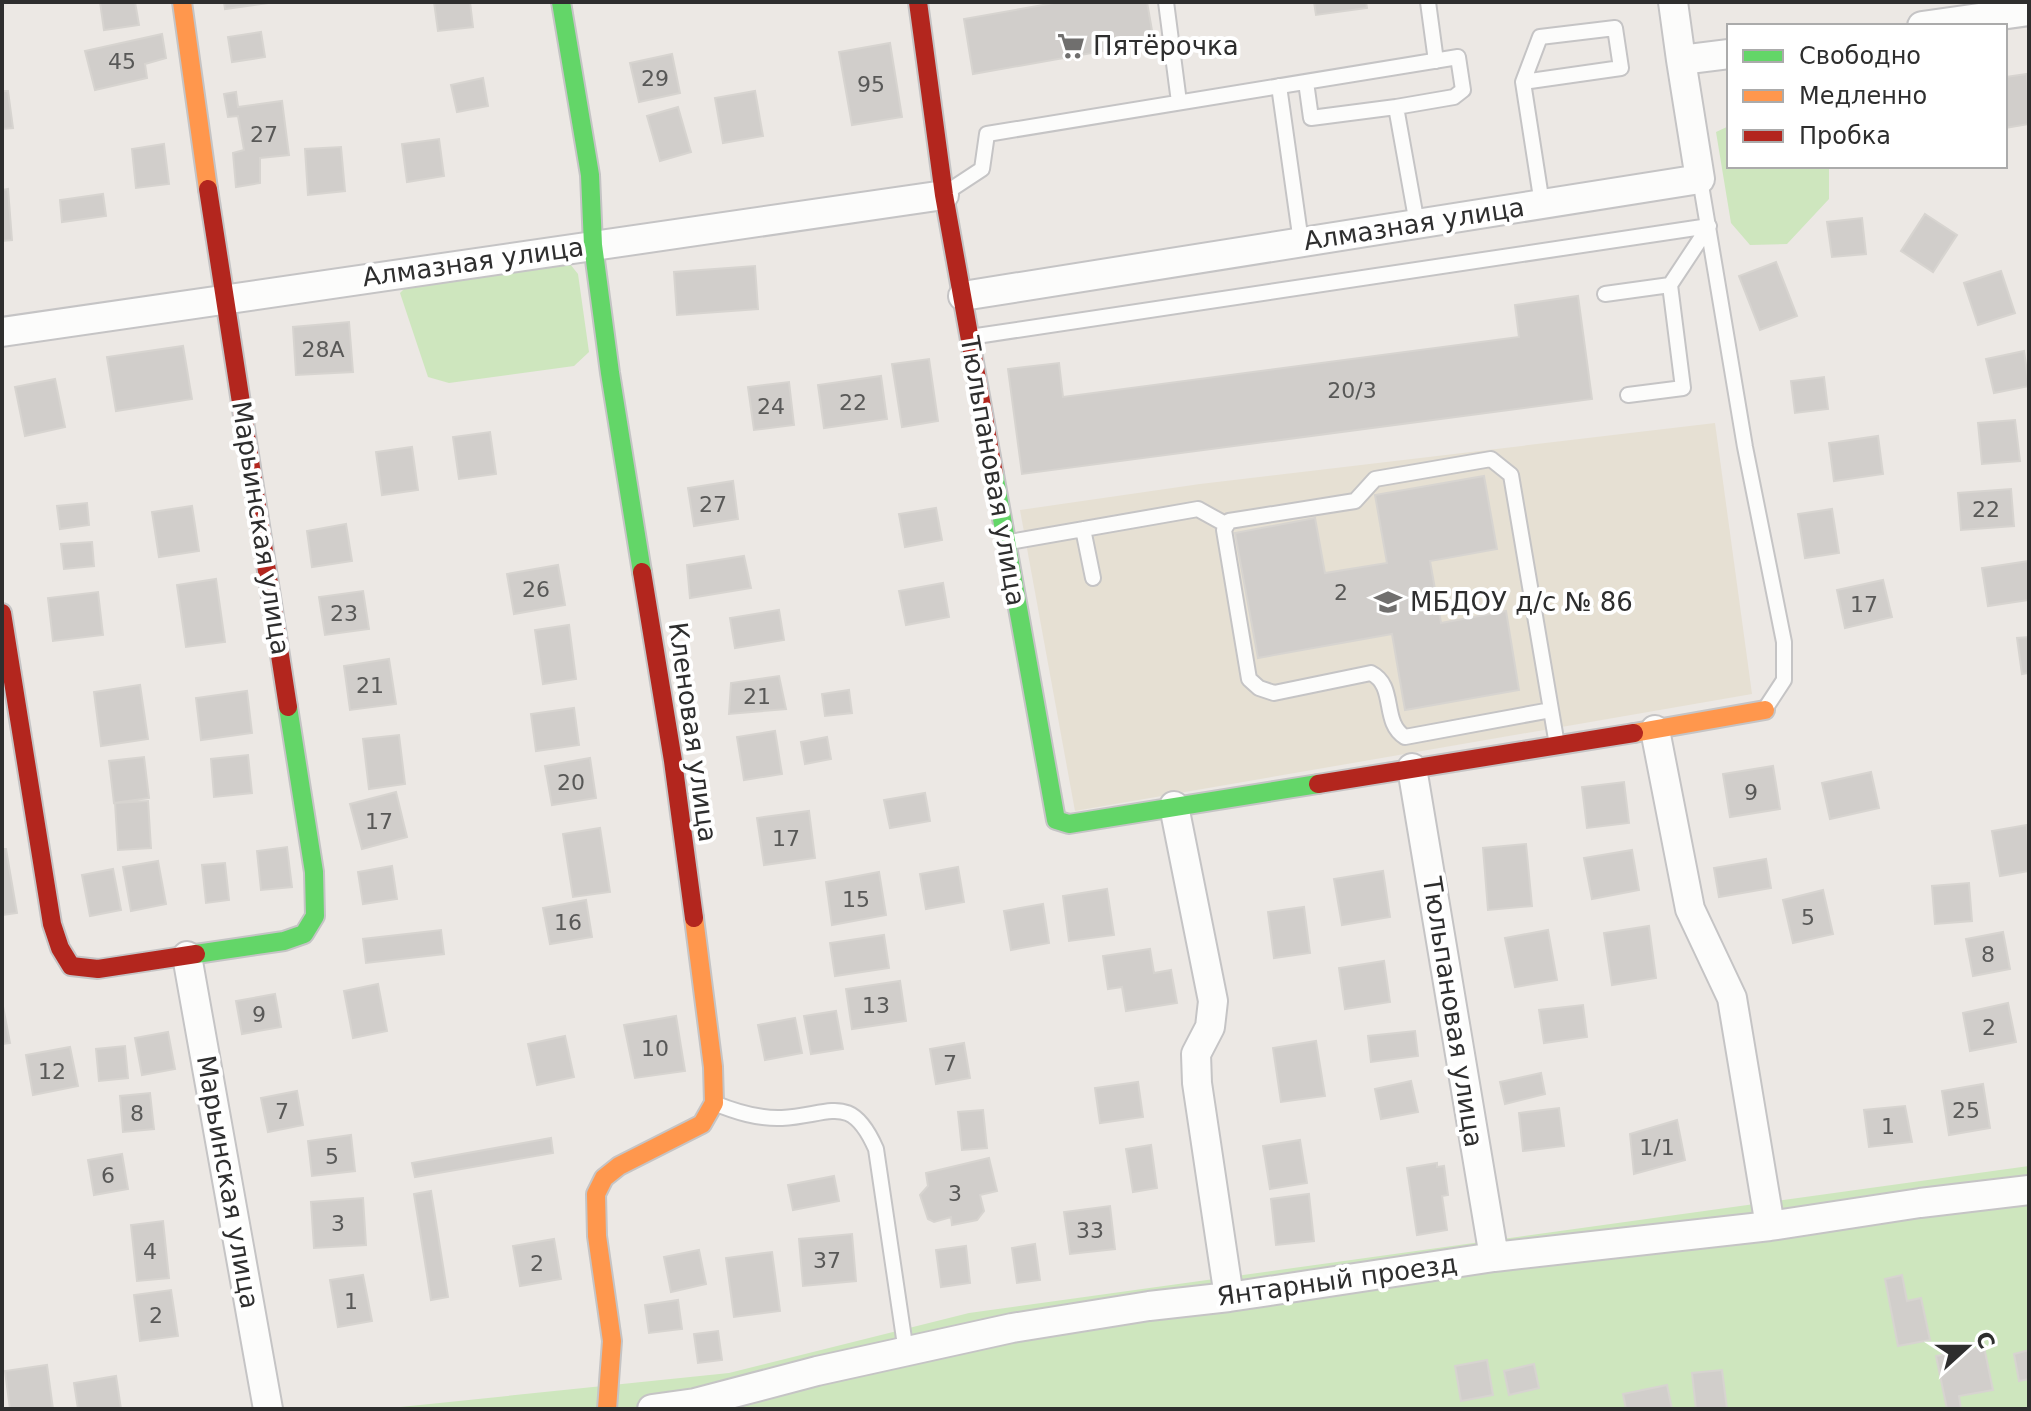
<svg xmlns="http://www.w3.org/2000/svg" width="2031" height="1411" viewBox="0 0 2031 1411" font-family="'DejaVu Sans',sans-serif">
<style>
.education{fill:#e6e0d3}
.green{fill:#cee6be}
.building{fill:#d1cecb;stroke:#d7d4d0;stroke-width:2}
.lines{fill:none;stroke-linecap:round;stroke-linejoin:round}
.lane-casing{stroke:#c5c4c5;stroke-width:18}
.street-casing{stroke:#c5c4c5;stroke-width:32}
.fast-casing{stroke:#c5c4c5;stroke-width:22}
.slow-casing{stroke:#c5c4c5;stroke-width:22}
.jam-casing{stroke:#c5c4c5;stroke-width:22}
.lane{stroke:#fcfcfb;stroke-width:14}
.street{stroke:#fcfcfb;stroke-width:28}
.fast{stroke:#63d668;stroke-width:18}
.slow{stroke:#ff974d;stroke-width:18}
.jam{stroke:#b3261e;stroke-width:18}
.labels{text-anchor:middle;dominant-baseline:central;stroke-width:8;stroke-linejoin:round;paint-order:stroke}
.number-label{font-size:22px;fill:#585857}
.poi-label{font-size:26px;fill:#2e2e2e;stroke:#fff;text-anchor:start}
.street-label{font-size:26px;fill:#2e2e2e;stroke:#fff}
</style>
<rect width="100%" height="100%" fill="#ece8e4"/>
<path class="education" d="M1715,423L1752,694L1075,811L1020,510L1200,484Z"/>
<path class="green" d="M1729,126V166H1829V199L1787,244L1750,245L1731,223L1716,132Z
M570,264L578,274L589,352L574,366L449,383L428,377L400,293L408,285Z
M2029,1166V1409H381L729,1373L969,1313Z"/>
<path class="building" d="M100,2H135L139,25L104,30Z
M224,2H269V3L225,9Z
M434,2H470L473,27L438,31Z
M1060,2H1147L1154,42L973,74L964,19Z
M1314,2H1366L1367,8L1316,15Z
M261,32L265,57L232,62L228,37Z
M162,34L166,58L145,64L147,78L95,90L85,51Z
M890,43L902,117L852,125L839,52Z
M672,54L680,93L639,102L630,63Z
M2027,74L2029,124L2005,128V77Z
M483,78L488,106L457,112L451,85Z
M2,91H8L13,128L2,129Z
M755,91L763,136L723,143L715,98Z
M236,92L238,107L282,101L289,155L260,158V183L236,187L233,153L244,150L238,116L228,117L224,94Z
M678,107L691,152L660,161L647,116Z
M439,139L444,176L407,182L402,144Z
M164,144L169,184L136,188L132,149Z
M341,147L345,191L308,195L305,149Z
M8,189L12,240L2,241V190Z
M103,194L106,216L62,222L60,200Z
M1925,214L1957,235L1933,272L1901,251Z
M1862,218L1866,254L1832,257L1827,222Z
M1776,262L1797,316L1760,330L1739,276Z
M755,266L758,309L677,315L674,272Z
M2001,271L2015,313L1978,325L1964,283Z
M1578,296L1592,399L1022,474L1008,369L1059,363L1063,397L1519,337L1515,305Z
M349,322L353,372L296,375L293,327Z
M183,346L192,399L116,411L107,357Z
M2024,351L2029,386L1994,393L1986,359Z
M929,359L938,421L902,427L892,364Z
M881,376L887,419L824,428L818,385Z
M1824,377L1828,409L1795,413L1791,381Z
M55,379L65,427L25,436L15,387Z
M789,382L794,425L754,430L748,387Z
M2015,420L2020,461L1982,464L1978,423Z
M490,432L496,474L459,479L453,437Z
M1878,436L1883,474L1834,481L1829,443Z
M412,447L418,490L382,495L376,452Z
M1484,476L1497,549L1430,561L1441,623L1506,611L1519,690L1405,710L1392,634L1258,658L1235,533L1315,518L1325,573L1387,563L1375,495Z
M733,481L738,519L694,526L688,488Z
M2011,489L2014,526L1961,530L1958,493Z
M87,503L89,525L60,529L57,506Z
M192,506L199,551L159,557L152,512Z
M936,508L942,540L905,547L899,514Z
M1832,509L1839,553L1805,558L1798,514Z
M346,524L352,561L312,567L307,531Z
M92,542L94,566L64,569L61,544Z
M744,556L751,588L690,598L687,565Z
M2029,561V600L1988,606L1982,568Z
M558,565L565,605L514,614L507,574Z
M216,579L225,642L186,647L177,585Z
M1883,580L1892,617L1845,628L1837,590Z
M943,583L949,617L906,625L899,591Z
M363,591L369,629L325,635L319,597Z
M98,592L103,635L53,641L48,598Z
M779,610L784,640L735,648L730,618Z
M569,625L576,679L543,684L535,630Z
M2029,637V673L2022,674L2017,638Z
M389,659L396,704L350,710L344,666Z
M779,676L786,709L729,714L731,683Z
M140,685L148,739L101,746L94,692Z
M849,690L852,713L825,716L822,694Z
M247,691L252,733L201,740L196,698Z
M574,708L579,745L536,751L531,714Z
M775,731L782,774L744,780L737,737Z
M399,735L405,784L369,789L363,739Z
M827,737L831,759L805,764L801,742Z
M248,755L252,793L214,797L211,759Z
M144,757L149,798L114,803L109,761Z
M590,758L596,798L552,805L545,766Z
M1773,766L1780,809L1730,817L1723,774Z
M1871,772L1879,808L1830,819L1822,783Z
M1624,782L1629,823L1587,828L1582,787Z
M396,792L407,837L362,849L350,804Z
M925,793L930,821L890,828L884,800Z
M148,801L151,848L118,850L115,803Z
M809,811L815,858L764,865L757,818Z
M2027,825L2029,871L2000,876L1992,831Z
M600,828L610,892L573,897L563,834Z
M1526,844L1532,906L1488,910L1483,848Z
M287,847L292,887L261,890L257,851Z
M2,849H6L17,913L2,915Z
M1632,850L1639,890L1592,899L1584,858Z
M1766,859L1771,888L1719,897L1714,868Z
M158,861L166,904L131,911L123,867Z
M225,863L229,900L206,903L202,865Z
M392,866L397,899L363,904L358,872Z
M958,867L964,902L926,909L920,874Z
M113,869L121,910L90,916L82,875Z
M1383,871L1390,917L1342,925L1334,879Z
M879,872L886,915L832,925L826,882Z
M1969,883L1972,921L1935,924L1932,886Z
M1107,889L1114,935L1069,941L1063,896Z
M1823,890L1833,934L1793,943L1783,900Z
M586,900L592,937L550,944L543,908Z
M1043,904L1049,943L1011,950L1004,911Z
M1304,907L1310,953L1274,958L1268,912Z
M1649,926L1656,978L1612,985L1604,933Z
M441,930L444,954L366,963L363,939Z
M1548,930L1557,980L1515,987L1505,938Z
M2003,932L2010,969L1973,976L1966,939Z
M884,935L889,968L835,976L830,943Z
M1150,949L1154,973L1171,970L1177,1003L1126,1011L1122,987L1108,989L1103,956Z
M1384,961L1390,1002L1345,1009L1339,968Z
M900,981L906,1021L852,1029L846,989Z
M378,984L387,1031L353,1038L344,991Z
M275,994L281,1027L242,1034L236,1001Z
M2,1001L10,1043L2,1044Z
M2008,1003L2016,1042L1970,1051L1963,1013Z
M1583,1005L1587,1037L1544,1043L1539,1010Z
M836,1011L843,1049L811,1054L804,1016Z
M676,1016L685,1071L635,1078L624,1025Z
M795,1018L802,1053L765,1060L758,1025Z
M1415,1031L1418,1056L1371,1062L1368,1036Z
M168,1032L175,1069L142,1075L135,1038Z
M565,1036L574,1077L537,1085L528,1044Z
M1316,1041L1325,1096L1281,1102L1273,1048Z
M964,1043L970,1078L936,1084L930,1049Z
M125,1046L128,1078L99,1081L96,1049Z
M70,1047L78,1086L33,1095L26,1055Z
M1541,1073L1545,1094L1505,1104L1500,1082Z
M1411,1081L1418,1112L1381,1119L1375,1089Z
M1138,1082L1143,1117L1100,1123L1095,1088Z
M1983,1084L1990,1128L1949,1135L1942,1091Z
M297,1091L303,1125L268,1132L261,1098Z
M150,1093L154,1129L123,1132L120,1096Z
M1905,1106L1912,1142L1869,1147L1864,1110Z
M1559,1108L1564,1146L1523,1151L1519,1113Z
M983,1110L987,1148L962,1150L958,1112Z
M1677,1120L1685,1160L1634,1174L1630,1134Z
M351,1135L355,1171L312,1176L308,1141Z
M551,1138L553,1153L415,1177L412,1163Z
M1300,1140L1307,1183L1270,1189L1263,1146Z
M1151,1145L1157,1188L1133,1192L1126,1149Z
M122,1154L128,1189L94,1195L88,1160Z
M989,1158L997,1191L980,1195L984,1211L977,1220L952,1225L951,1217L934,1222L928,1219L920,1195L928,1186L926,1173Z
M1437,1163V1167L1444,1166L1448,1195L1442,1196L1447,1230L1417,1235L1407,1168Z
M834,1176L839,1201L793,1210L788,1185Z
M431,1191L448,1297L431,1300L414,1194Z
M1309,1194L1314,1241L1276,1245L1271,1199Z
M363,1198L366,1245L314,1248L311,1202Z
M1110,1206L1115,1249L1070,1254L1064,1212Z
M163,1221L169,1278L137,1281L131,1225Z
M852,1234L856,1281L803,1286L799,1239Z
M554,1239L561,1279L520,1286L513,1246Z
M1035,1244L1040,1280L1017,1283L1012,1248Z
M966,1246L970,1283L941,1287L936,1250Z
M699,1250L706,1284L671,1292L664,1257Z
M772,1252L780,1311L734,1317L726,1258Z
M363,1275L372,1321L338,1327L330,1280Z
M1902,1275L1907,1301L1921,1298L1930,1340L1898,1346L1885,1279Z
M171,1290L178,1336L140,1341L134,1295Z
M678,1300L682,1329L649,1333L645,1305Z
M718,1331L722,1360L698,1363L694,1334Z
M1984,1347L1993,1390L1959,1396L1961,1409H1947L1936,1356Z
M2029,1350V1379L2019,1381L2014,1354Z
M1487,1360L1493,1395L1461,1401L1455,1366Z
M1534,1364L1539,1388L1509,1395L1504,1371Z
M47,1365L53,1409H10L5,1371Z
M1722,1370L1727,1409H1696L1692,1373Z
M116,1376L121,1409H78L74,1383Z
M1667,1385L1672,1409H1626L1623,1394Z"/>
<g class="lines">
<g class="lane-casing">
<path id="lane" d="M1166,2L1179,102
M1428,2L1436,61
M1306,82L1311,118L1396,107
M1523,82L1540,37L1615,28L1621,68L1523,82L1542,204
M1279,86L1301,242
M1700,179L1745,447L1784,642V680L1765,709
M947,192L982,169L987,134L1458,57L1463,90L1454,97L1396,107L1417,224
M1605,294L1670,285L1709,226
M970,337L1709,226
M1628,395L1683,388L1670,285
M1083,529L1093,578
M1010,542L1198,509L1227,525
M1551,710L1405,737C1381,722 1397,686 1371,673L1274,693L1259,688L1249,679L1224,530L1229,521L1355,501L1375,479L1491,459L1511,475L1557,745
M714,1103C736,1112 758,1119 782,1118C831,1115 851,1092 876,1149L906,1352"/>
</g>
<g class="street-casing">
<path id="street" d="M1673,2L1681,60
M1922,26L2029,11
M963,296L1700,179L1681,60L1729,54
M2,332L944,195
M1655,730L1690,909L1732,998L1770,1226
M1412,768L1494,1257
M1174,806L1213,1001L1210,1027L1196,1054L1197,1083L1229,1297
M187,956L268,1409
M652,1409L695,1403L817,1371L1012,1328L1149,1306L1229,1297L1494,1257L1770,1226L1920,1203L2029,1190"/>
</g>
<g class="fast-casing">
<path id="fast" d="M561,2L590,175L593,245L610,373L642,572
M994,474L1056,820L1069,824L1318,784
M196,954L284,941L304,934L315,916L314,872L288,707"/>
</g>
<g class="slow-casing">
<path id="slow" d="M182,2L208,189
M1634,733L1765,710
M607,1409L612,1341L597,1236L596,1194L604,1178L619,1166L702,1124L714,1103L713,1067L694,918"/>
</g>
<g class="jam-casing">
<path id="jam" d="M918,2L944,195L994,474
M208,189L288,707
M642,572L673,761L694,918
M2,613L52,924L60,948L71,966L98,969L196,954
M1318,784L1634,733"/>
</g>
<use href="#lane" class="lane"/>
<use href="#street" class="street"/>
<use href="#fast" class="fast"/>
<use href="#slow" class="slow"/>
<use href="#jam" class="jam"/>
</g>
<defs>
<g id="supermarket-bare" transform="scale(2.16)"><path d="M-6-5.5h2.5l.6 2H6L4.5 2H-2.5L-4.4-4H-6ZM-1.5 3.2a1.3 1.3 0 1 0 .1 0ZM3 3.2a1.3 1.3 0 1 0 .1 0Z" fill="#706f6e" stroke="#fff" stroke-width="2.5" paint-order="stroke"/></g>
<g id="school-bare" transform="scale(2.16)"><path d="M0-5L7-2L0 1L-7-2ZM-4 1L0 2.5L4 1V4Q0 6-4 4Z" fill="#706f6e" stroke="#fff" stroke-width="2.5" paint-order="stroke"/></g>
</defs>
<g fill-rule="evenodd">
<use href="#supermarket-bare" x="1071" y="46"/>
<use href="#school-bare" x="1388" y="602"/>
</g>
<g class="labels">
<g class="number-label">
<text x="122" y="61">45</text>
<text x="655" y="78">29</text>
<text x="871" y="84">95</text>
<text x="264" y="134">27</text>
<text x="323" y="349">28А</text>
<text x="1352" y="390">20/3</text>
<text x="853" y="402">22</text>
<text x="771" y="406">24</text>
<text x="713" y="504">27</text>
<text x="1986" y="509">22</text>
<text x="536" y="589">26</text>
<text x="1341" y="592">2</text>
<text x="1864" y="604">17</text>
<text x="344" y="613">23</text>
<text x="370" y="685">21</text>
<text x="757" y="696">21</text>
<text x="571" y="782">20</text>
<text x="1751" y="792">9</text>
<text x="379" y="821">17</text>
<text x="786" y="838">17</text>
<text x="856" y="899">15</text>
<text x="1808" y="917">5</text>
<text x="568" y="922">16</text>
<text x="1988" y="954">8</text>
<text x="876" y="1005">13</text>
<text x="259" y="1014">9</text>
<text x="1989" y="1027">2</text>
<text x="655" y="1048">10</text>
<text x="950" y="1063">7</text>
<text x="52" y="1071">12</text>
<text x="1966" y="1110">25</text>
<text x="282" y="1111">7</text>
<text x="137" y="1113">8</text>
<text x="1888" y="1126">1</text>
<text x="1657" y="1147">1/1</text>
<text x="332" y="1156">5</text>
<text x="108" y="1175">6</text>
<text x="955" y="1193">3</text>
<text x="338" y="1223">3</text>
<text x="1090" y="1230">33</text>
<text x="150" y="1251">4</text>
<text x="827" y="1260">37</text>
<text x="537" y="1263">2</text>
<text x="351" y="1301">1</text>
<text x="156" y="1315">2</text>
</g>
<g class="poi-label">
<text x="1093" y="46">Пятёрочка</text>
<text x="1410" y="602">МБДОУ д/с № 86</text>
</g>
<g class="street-label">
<text transform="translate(1414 224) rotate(-9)">Алмазная улица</text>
<text transform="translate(473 262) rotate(-8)">Алмазная улица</text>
<text transform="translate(993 471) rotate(80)">Тюльпановая улица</text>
<text transform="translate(261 528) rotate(81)">Марьинская улица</text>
<text transform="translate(693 732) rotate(82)">Кленовая улица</text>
<text transform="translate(1453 1012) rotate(81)">Тюльпановая улица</text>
<text transform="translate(228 1182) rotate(80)">Марьинская улица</text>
<text transform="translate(1337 1280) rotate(-8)">Янтарный проезд</text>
</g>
</g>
<rect width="2031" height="1411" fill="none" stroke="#2e2e2e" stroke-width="8"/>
<rect x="1727" y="24" width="280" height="144" fill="#ffffff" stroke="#ababab" stroke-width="2"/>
<rect x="1743" y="50" width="40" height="12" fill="#63d668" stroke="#ababab" stroke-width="2"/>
<text x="1799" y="64" font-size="24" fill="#2e2e2e">Свободно</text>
<rect x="1743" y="90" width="40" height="12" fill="#ff974d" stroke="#ababab" stroke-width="2"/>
<text x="1799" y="104" font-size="24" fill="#2e2e2e">Медленно</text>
<rect x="1743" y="130" width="40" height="12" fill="#b3261e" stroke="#ababab" stroke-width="2"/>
<text x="1799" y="144" font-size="24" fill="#2e2e2e">Пробка</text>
<g transform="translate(1967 1347) rotate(69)" stroke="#ffffff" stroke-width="6" paint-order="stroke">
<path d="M0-6L14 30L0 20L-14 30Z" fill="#2e2e2e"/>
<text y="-12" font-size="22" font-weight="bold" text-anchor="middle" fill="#2e2e2e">С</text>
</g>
</svg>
